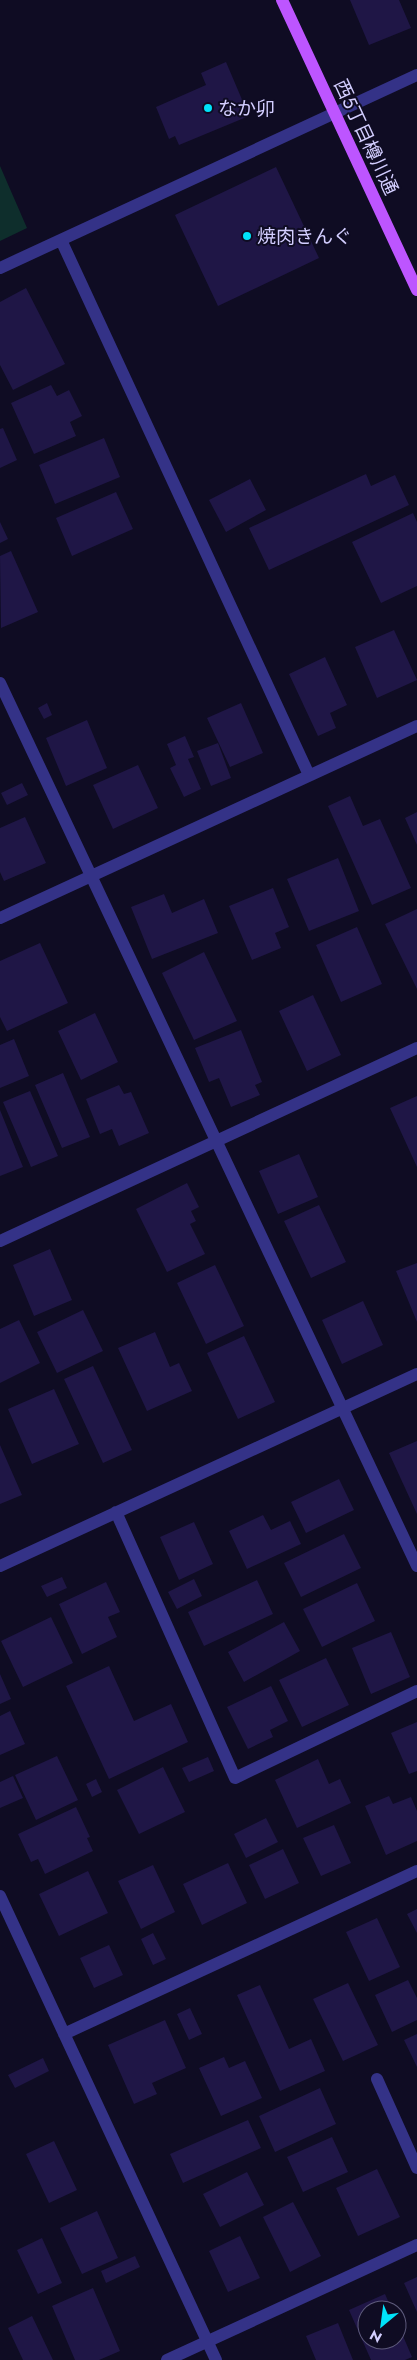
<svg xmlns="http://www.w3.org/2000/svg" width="417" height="2360" viewBox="0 0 417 2360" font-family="Jost,'Noto Sans JP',sans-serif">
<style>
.green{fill:#0e2e2c}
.building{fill:#1f1646}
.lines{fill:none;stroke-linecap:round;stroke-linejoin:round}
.minor{stroke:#343287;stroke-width:12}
.major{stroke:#bd55ff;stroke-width:12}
.poi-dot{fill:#00e3f9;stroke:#0f0c23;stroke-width:2}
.labels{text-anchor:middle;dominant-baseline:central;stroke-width:4;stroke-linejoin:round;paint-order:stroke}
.poi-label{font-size:19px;fill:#d3ceff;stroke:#0f0c23;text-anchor:start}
.street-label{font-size:19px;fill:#d3ceff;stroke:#0f0c23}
</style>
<rect width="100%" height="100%" fill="#0f0c23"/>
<path class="green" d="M0,166L27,228L0,241Z"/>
<path class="building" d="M350,0H399L411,28L369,45Z
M226,62L249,116L179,145L175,136L169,139L156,107L206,85L201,73Z
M276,167L319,258L218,306L175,215Z
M26,288L65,364L13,390L0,365V302Z
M51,385L57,396L69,390L82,416L70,422L76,436L34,454L11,403Z
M3,428L17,460L0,468V429Z
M104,438L120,477L55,504L39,465Z
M366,474L371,486L395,475L409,505L269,570L249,528Z
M250,479L266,510L226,532L209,500Z
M116,492L133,529L72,556L56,518Z
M413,513L417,522V586L381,603L352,542Z
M0,522L8,539L0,543Z
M11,551L38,612L1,628L0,556Z
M394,630L417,680L377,698L355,647Z
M325,657L347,705L330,713L336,728L318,736L289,674Z
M47,703L52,715L44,719L38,708Z
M241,703L263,753L230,767L207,718Z
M87,720L107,768L66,786L46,738Z
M185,736L194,757L188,759L201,789L184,797L170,768L176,765L167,744Z
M218,743L231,778L211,786L197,751Z
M138,765L158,808L113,829L93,785Z
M22,783L28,795L7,805L1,793Z
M350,796L363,826L380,819L411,888L372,905L328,806Z
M417,812V845L405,818Z
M25,817L46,863L4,881L0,872V828Z
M338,858L359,911L309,931L287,879Z
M273,888L289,927L275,933L281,948L252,960L229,906Z
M164,894L172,913L204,899L218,933L152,959L131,907Z
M417,909V989L385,924Z
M357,927L382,984L341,1002L316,945Z
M40,943L68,1003L7,1031L0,1017V961Z
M204,952L237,1021L194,1040L162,973Z
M313,995L341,1055L307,1071L279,1011Z
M95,1013L118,1062L81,1080L58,1031Z
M241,1030L262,1082L255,1085L260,1095L231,1107L219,1078L209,1082L195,1048Z
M14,1039L29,1076L0,1088V1045Z
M63,1073L90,1137L62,1148L35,1085Z
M119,1085L124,1094L131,1092L149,1133L119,1146L112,1129L100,1134L86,1099Z
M30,1091L58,1156L31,1167L3,1102Z
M417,1096V1167L390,1108Z
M0,1110L23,1167L0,1176Z
M299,1154L318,1197L278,1214L259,1171Z
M187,1183L199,1207L191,1211L196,1221L190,1224L205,1254L167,1272L136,1209Z
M319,1205L346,1262L311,1278L284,1221Z
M50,1249L72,1300L34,1316L13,1265Z
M417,1263V1322L396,1271Z
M215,1265L244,1326L206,1344L177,1283Z
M363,1301L383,1345L342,1364L322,1320Z
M83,1310L103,1351L57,1373L37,1332Z
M19,1320L40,1363L0,1383V1329Z
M155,1332L170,1367L179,1363L192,1391L147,1411L118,1348Z
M244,1336L275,1402L238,1419L207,1353Z
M93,1366L132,1450L103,1463L64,1379Z
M54,1389L79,1444L32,1464L8,1409Z
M417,1441V1514L389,1453Z
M0,1445L22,1495L0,1504Z
M339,1479L354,1510L306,1533L291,1502Z
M263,1515L271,1530L290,1521L301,1544L247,1569L229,1531Z
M194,1522L213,1564L179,1580L160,1537Z
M344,1534L361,1568L301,1597L284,1563Z
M62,1577L67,1588L47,1597L41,1586Z
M194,1579L202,1596L177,1609L168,1592Z
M257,1580L273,1614L204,1646L188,1612Z
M106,1582L120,1612L108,1617L117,1637L82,1654L59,1604Z
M357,1583L375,1621L322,1647L303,1609Z
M51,1617L73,1663L23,1687L1,1641Z
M284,1622L300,1651L244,1682L228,1652Z
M391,1632L410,1677L371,1694L352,1648Z
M326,1658L349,1705L302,1727L279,1680Z
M109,1666L134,1721L171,1704L188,1742L109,1779L66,1686Z
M0,1674L11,1699L0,1704Z
M271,1686L288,1721L270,1730L273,1737L248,1749L227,1707Z
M10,1711L25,1744L0,1755V1716Z
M417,1722V1771L409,1774L391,1733Z
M57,1756L78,1800L36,1820L15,1775Z
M208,1757L214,1771L189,1782L182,1768Z
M318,1759L329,1784L340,1779L351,1803L297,1828L275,1780Z
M163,1767L185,1812L139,1834L117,1790Z
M13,1776L23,1798L0,1808V1782Z
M96,1779L102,1792L92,1797L86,1784Z
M389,1796L393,1804L411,1797L417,1811V1841L386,1855L365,1806Z
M76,1807L90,1837L87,1838L93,1851L45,1874L38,1859L31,1862L18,1834Z
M266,1818L278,1842L246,1858L234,1834Z
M334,1825L351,1863L321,1876L303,1838Z
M283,1849L299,1883L265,1899L249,1865Z
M228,1863L247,1903L202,1925L183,1884Z
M153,1865L175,1912L141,1929L118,1881Z
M88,1871L108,1913L59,1936L39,1894Z
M417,1909V1933L407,1914Z
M377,1918L400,1967L369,1981L346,1932Z
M153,1933L166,1959L153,1965L141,1939Z
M109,1945L123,1975L94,1988L80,1958Z
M408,1980L417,1998V2020L392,2032L375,1995Z
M348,1983L378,2045L343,2061L313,1999Z
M260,1985L289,2049L311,2039L325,2071L280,2091L237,1995Z
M190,2008L202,2034L189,2040L177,2014Z
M165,2020L186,2068L152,2083L157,2094L134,2104L108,2045Z
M417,2034V2067L404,2040Z
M224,2057L229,2068L245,2061L262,2098L221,2116L199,2068Z
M43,2058L49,2071L15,2088L8,2075Z
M320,2088L336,2124L275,2152L259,2116Z
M248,2120L261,2148L183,2183L170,2154Z
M332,2137L348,2172L303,2192L287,2157Z
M54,2141L77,2190L49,2203L26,2154Z
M377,2169L400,2217L358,2236L336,2188Z
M247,2172L264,2205L220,2227L203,2194Z
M293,2202L321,2256L290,2272L263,2217Z
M97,2211L118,2258L82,2274L60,2228Z
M240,2236L260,2278L228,2292L209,2251Z
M42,2238L62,2283L38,2294L17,2250Z
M135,2256L140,2267L106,2283L101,2271Z
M417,2277V2312L404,2283Z
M93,2288L120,2351L99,2360H75L52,2306Z
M385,2294L392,2310H367V2340H397V2322L412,2357L405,2360H371L349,2310Z
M32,2316L53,2360H23L8,2328Z
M338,2323L353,2360H316L306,2336Z"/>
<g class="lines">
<path class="minor" d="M61,240L309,775
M0,268L417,75
M0,683L417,1566
M0,918L417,726
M0,1241L417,1048
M116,1512L235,1778L417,1691
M0,1566L417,1374
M0,1896L216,2360
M64,2034L417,1871
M377,2079L417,2168
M167,2360L417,2245"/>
<path class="major" d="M282,0L417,290"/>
</g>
<g class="poi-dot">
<circle cx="208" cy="108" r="5"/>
<circle cx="247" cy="236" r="5"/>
</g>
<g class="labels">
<g class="poi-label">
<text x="218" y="108">なか卯</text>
<text x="257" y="236">焼肉きんぐ</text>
</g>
<g class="street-label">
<text transform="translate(366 137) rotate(65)">西5丁目樽川通</text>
</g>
</g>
<g transform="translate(382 2325) rotate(209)"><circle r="24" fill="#0f0c23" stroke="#5d5a7b"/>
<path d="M0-4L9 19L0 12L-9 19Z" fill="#00e3f9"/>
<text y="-8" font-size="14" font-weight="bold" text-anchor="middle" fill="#d3ceff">N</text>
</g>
</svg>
